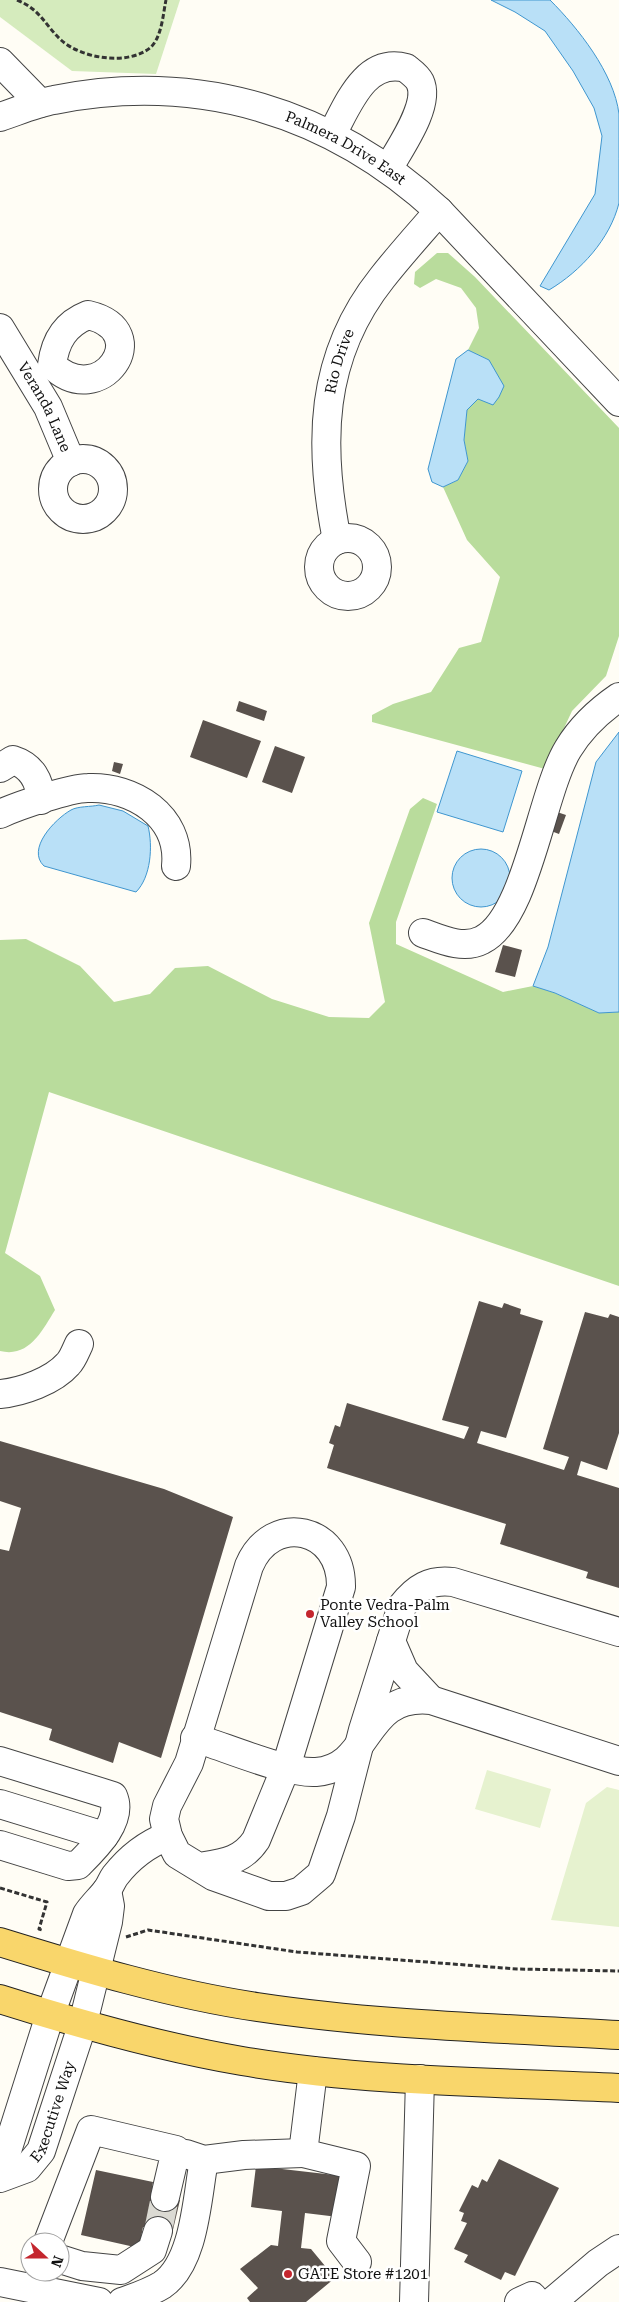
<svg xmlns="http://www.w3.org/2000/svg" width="619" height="2302" viewBox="0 0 619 2302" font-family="'Roboto Serif',serif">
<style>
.green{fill:#d5ebbd}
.forest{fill:#b9dc9c}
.pitch{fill:#e6f2cf}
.water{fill:#b9e0f7;stroke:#3f96cf}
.building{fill:#5a524d}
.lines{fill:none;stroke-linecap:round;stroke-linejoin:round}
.minor-tunnel{stroke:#dbdad3;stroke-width:28;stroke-dasharray:28 14;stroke-linecap:butt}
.minor-casing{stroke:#444;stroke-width:30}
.major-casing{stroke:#222;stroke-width:30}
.path{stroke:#333;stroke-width:3;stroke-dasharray:5 2.5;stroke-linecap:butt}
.minor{stroke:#fff;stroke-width:28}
.major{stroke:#f9d66b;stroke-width:28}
.poi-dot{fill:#c4262e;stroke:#fff;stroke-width:2}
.labels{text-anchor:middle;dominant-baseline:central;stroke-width:5;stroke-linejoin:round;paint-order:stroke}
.street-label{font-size:15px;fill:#111;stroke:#fff}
.poi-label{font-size:15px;fill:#111;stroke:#fff;text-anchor:start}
</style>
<rect width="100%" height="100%" fill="#fffdf5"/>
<path class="green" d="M0,0H180L156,74L72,71L0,17Z"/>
<path class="forest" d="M437,253H448L475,277L619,428V636L606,676L572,711L545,769L372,722V715L393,704L431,692L459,648L481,642L500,577L467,540L443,487L458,480L468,461L464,440L467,410L478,399L489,360L468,350L479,328L476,308L461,288L436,279L420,288L414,284L415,272Z
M423,798L437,804L396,922V944L503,992L533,986L555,993L599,1013L619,1012V1286L49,1092L5,1253L40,1276L55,1310C42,1331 29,1358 0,1351V940L26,939L80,966L114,1002L150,994L175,968L208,966L272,999L329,1017L369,1018L385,1002L369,923L410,809Z"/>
<path class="pitch" d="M487,1770L551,1789L540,1828L475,1809Z
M607,1787L619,1790V1927L551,1920L586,1803Z"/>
<path class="water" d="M491,0H550C578,28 614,73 619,114C619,143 619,174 619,203C610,239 581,271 549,290L540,286L595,194L602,136L594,108L573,71L545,31L515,12Z
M468,350L489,360L504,386L499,397L493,405L478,399L467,410L464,440L468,461L458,480L443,487L432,482L428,469L456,359Z
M619,732V1012L599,1013L555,993L533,986L548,947L596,762Z
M457,751L522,771L503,832L437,812Z
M99,805L123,811L148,826C153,846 151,877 136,892L44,866C26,849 55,819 71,810C78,806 91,807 99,805Z
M452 878a29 29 0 1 1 58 0a29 29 0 1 1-58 0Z"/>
<path class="building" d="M239,701L267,711L264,721L236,711Z
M203,720L261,741L247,778L190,757Z
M275,746L305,757L292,793L262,782Z
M114,762L123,764L120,774L112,771Z
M557,812L566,815L559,834L551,831Z
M503,945L522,950L515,977L495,972Z
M479,1301L502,1308L504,1303L521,1309L520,1314L543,1321L506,1438L481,1431L477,1443L564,1470L569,1457L543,1449L585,1312L608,1318L610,1314L619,1317V1433L607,1470L581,1461L577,1475L619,1488V1588L586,1578L588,1572L500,1544L506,1524L327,1468L334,1445L329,1443L335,1425L340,1427L347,1403L464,1439L469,1427L442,1420Z
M0,1441L164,1489L233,1517L161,1758L119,1742L113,1763L49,1740L52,1729L0,1712V1549L9,1551L21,1508L0,1501Z
M499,2159L559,2188L515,2276L505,2272L501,2280L464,2262L468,2255L454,2249L467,2223L461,2221L464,2213L459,2211L472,2185L478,2188L482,2179L487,2182Z
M256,2166L343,2176L338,2217L305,2213L301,2248L311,2249L335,2278L306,2302H250L247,2298L258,2288L240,2269L271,2245L278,2246L282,2211L251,2207Z
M96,2170L153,2182L151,2195L180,2200L172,2234L143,2227L139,2248L81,2235Z"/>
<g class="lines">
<path class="minor-tunnel" d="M158,2231L165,2197"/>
<g class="minor-casing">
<g id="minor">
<path d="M0,62L40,103"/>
<path id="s1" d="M0,117C18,111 36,103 54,100C199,71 332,112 439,211L619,402"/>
<path d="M332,134C348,105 365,57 406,68C411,72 417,76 420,82C431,105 399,149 388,169"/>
<path d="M88,315C157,331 100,412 52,365C55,341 65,324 88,315Z"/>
<path id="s2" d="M0,328L48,407L71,462"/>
<circle cx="83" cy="489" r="30"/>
<circle cx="348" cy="567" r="29"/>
<path id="s3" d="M337,540C318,445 319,357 382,278C400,255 420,233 439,211"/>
<path d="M0,768L13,760C32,766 40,781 41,800"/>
<path d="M0,814C17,806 70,788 88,788C133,786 181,816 176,866"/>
<path d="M423,933C440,939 463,950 482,940C527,918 541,793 568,749C580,729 600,710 619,697"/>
<path d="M0,1394C22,1392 53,1381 68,1364C73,1359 76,1350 79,1344"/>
<path d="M391,1641L404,1671L430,1699"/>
<path d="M195,1738C225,1747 288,1774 316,1772C373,1768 361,1693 431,1700L619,1761"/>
<path d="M0,1761L113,1796C124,1821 94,1849 78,1865L68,1866L0,1845"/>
<path d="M0,1804L104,1836"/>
<path d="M200,1867C224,1863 242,1861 256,1840L286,1767L341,1587C342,1527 272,1511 249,1566L189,1763L167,1806L164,1819L168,1836L177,1854L213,1876L269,1896H286L301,1891L321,1874L341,1816L363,1730L402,1606C416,1588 430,1579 453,1582L619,1632"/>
<path d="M313,2071L303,2153L356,2166L341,2241L357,2262"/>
<path d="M186,2154L204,2160L244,2155L303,2153"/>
<path d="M0,2173L50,2015L87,1914C93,1905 100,1899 107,1890C110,1886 112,1880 115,1876C129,1858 147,1844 168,1836"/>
<path id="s4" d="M0,2178L27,2168L41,2151L83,2023L108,1922L110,1906L107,1890"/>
<path d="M48,2242L91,2130L176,2150L165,2197"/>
<path d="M60,2259L82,2266L121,2270L152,2250L158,2231"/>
<path d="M0,2282L99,2302"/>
<path d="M122,2302C136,2297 149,2293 162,2285C195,2263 197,2197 204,2160"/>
<path d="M414,2302L420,2079"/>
<path d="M519,2302L532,2296L537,2302"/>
<path d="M552,2302L598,2263L619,2249"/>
</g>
</g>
<g class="major-casing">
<path id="major" d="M0,1942C84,1968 170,1994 257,2007C376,2025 498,2028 619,2035
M0,1999C79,2024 160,2047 242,2061C366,2082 494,2082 619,2088"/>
</g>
<path class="path" d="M17,0C41,10 44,24 61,40C82,59 129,66 151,47C162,36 163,14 166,0
M0,1888L47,1902L39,1929L42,1930
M126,1937L148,1930L297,1952L517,1969L619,1971"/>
<use href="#minor" class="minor"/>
<use href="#major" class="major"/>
</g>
<g class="poi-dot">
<circle cx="310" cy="1614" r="5"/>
<circle cx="288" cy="2274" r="5"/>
</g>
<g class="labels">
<g class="street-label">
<text stroke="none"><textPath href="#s1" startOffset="360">Palmera Drive East</textPath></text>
<text stroke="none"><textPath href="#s3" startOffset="181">Rio Drive</textPath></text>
<text stroke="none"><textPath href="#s2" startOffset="91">Veranda Lane</textPath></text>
<text stroke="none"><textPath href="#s4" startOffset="92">Executive Way</textPath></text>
</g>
<g class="poi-label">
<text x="320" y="1605">Ponte Vedra-Palm<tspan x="320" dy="17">Valley School</tspan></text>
<text x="298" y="2274">GATE Store #1201</text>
</g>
</g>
<g transform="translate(45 2257) rotate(111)"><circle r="24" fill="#ffffff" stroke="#a0a0a0"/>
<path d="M0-4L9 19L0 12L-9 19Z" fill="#c4262e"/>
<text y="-8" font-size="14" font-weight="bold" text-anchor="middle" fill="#111111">N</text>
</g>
</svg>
